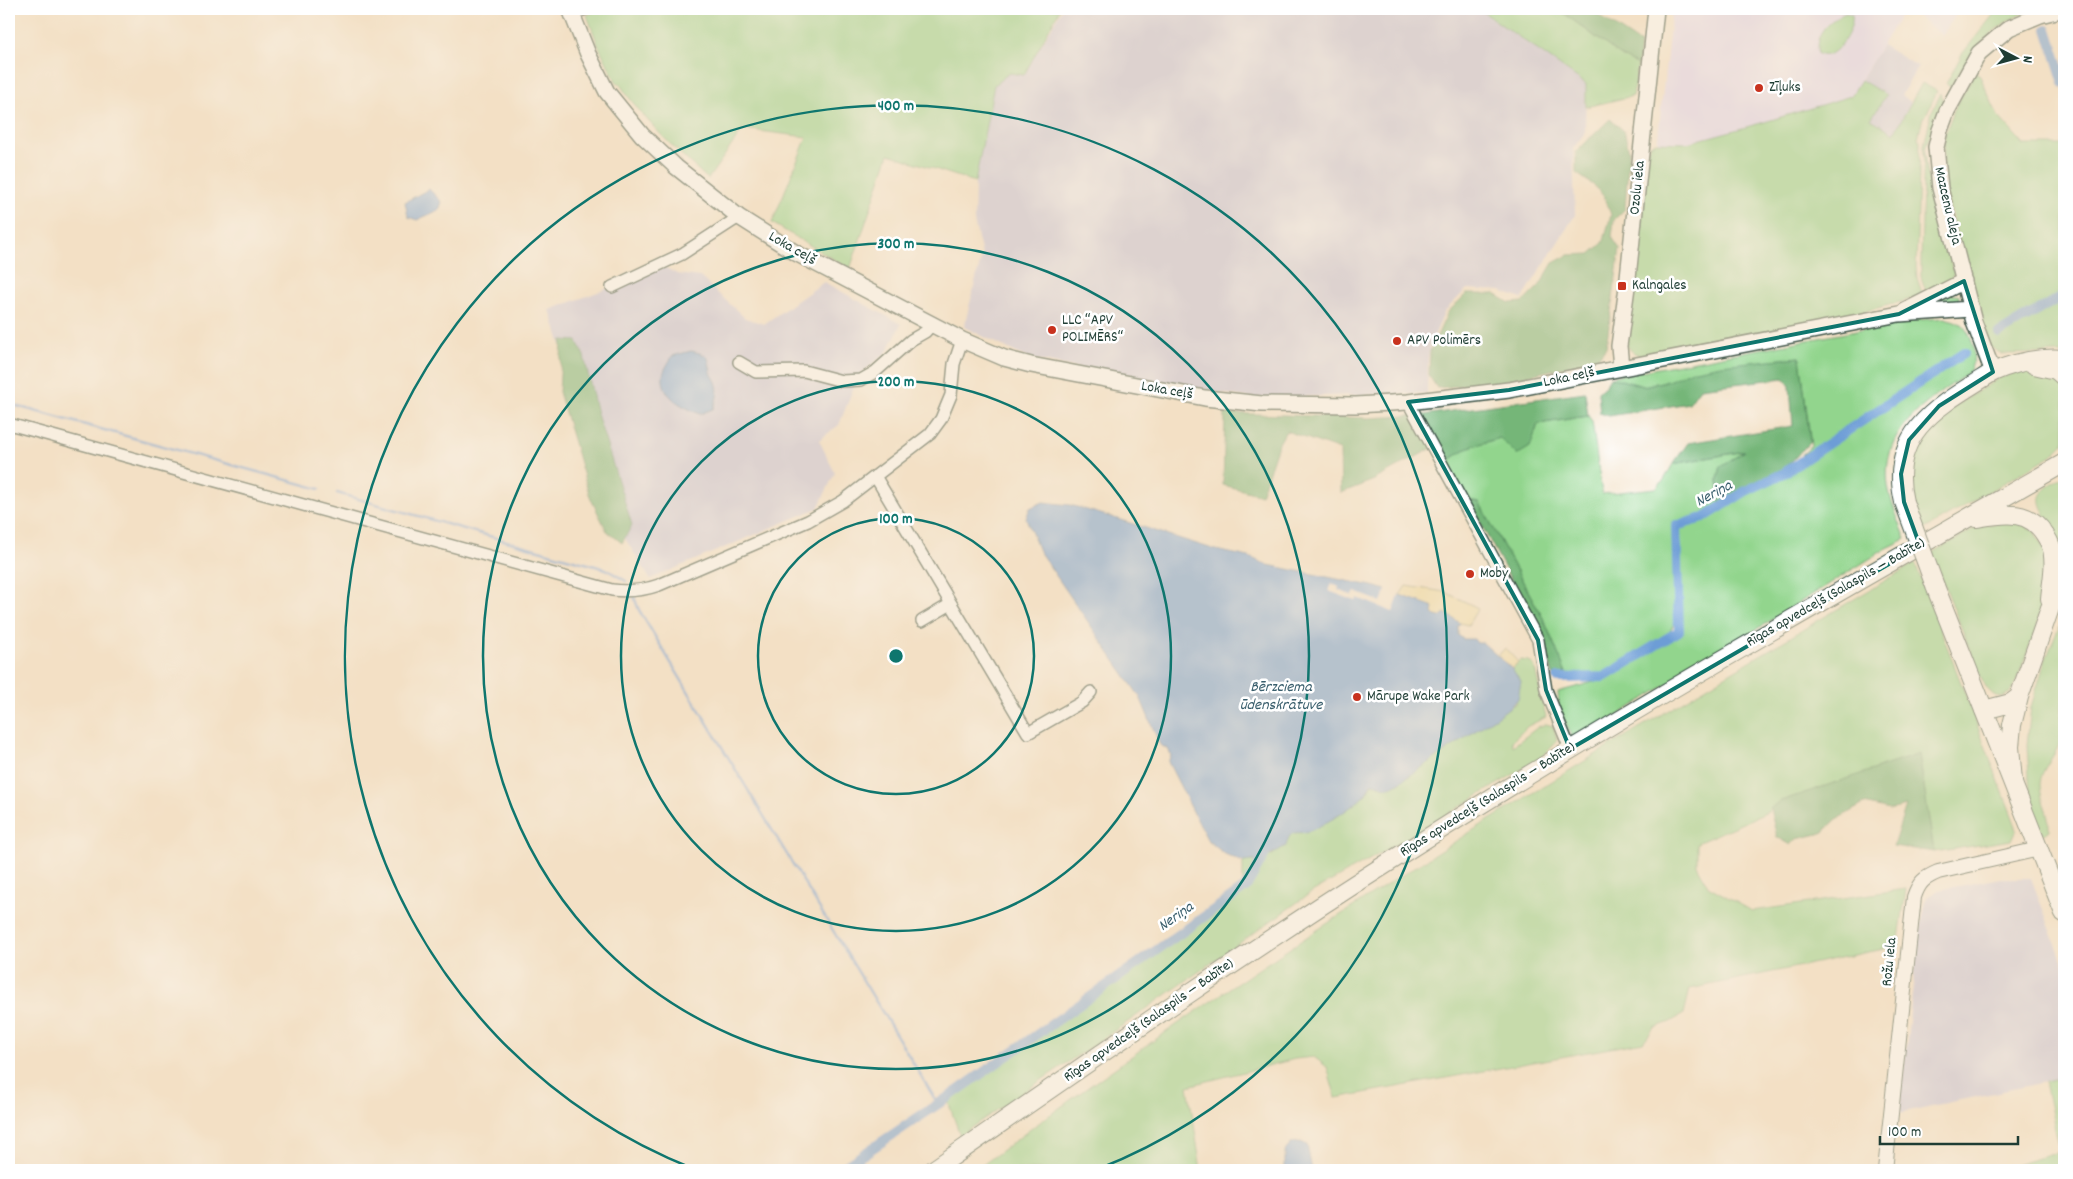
<svg xmlns="http://www.w3.org/2000/svg" width="2073" height="1179" viewBox="0 0 2073 1179" font-family="Dekko,sans-serif">
<style>
.built{fill:#dfd5f5}
.industrial{fill:#c3c1db}
.green{fill:#92d58d;stroke:#588960}
.forest{fill:#75b678;stroke:#4a7a56}
.sand{fill:#eeda9e;stroke:#868c69}
.water{fill:#6d9dd6;stroke:#466d85}
.pier{fill:#f3e0c5}
.lines{fill:none;stroke-linecap:round;stroke-linejoin:round}
.stream{stroke:#6d9dd6;stroke-width:2.5}
.canal{stroke:#6d9dd6;stroke-width:10}
.minor-casing{stroke:#3f554a;stroke-width:14}
.tertiary-casing{stroke:#3f554a;stroke-width:16}
.secondary-casing{stroke:#3f554a;stroke-width:18}
.primary-casing{stroke:#3f554a;stroke-width:20}
.trunk-casing{stroke:#3f554a;stroke-width:20}
.minor{stroke:#fff;stroke-width:11}
.tertiary{stroke:#fff;stroke-width:14}
.secondary{stroke:#fff;stroke-width:15}
.primary{stroke:#fff;stroke-width:18}
.trunk{stroke:#fff;stroke-width:18}
.primary-bridge-casing{stroke:#3f554a;stroke-width:20;stroke-linecap:butt}
.primary-bridge{stroke:#fff;stroke-width:18}
.marked{fill:none;stroke:#0f766e;stroke-width:4;stroke-linejoin:round}
.ring{fill:none;stroke:#0f766e;stroke-width:2.5}
.poi-dot{fill:#c8321e;stroke:#fff;stroke-width:2}
.labels{text-anchor:middle;dominant-baseline:central;stroke-width:5;stroke-linejoin:round;paint-order:stroke}
.poi-label{font-size:15px;fill:#1f3d34;stroke:#fff;text-anchor:start}
.street-label{font-size:15px;fill:#1f3d34;stroke:#fff}
.water-label{font-size:16px;font-style:italic;fill:#3a5f6d;stroke:#fff}
.centre{fill:#0f766e;stroke:#fff;stroke-width:2.5}
.ring-label{font-size:15px;text-anchor:middle;font-weight:bold;fill:#0f766e;stroke:#fff;stroke-width:5;stroke-linejoin:round;paint-order:stroke}
</style>
<rect width="100%" height="100%" fill="#fff"/>
<filter id="ink" filterUnits="userSpaceOnUse"><feTurbulence type="fractalNoise" baseFrequency=".02" numOctaves="2"/><feDisplacementMap in="SourceGraphic" scale="10" xChannelSelector="R" yChannelSelector="G"/><feConvolveMatrix kernelMatrix="1 2 1 2 8 2 1 2 1" color-interpolation-filters="sRGB"/></filter>
<filter id="wash" filterUnits="userSpaceOnUse"><feTurbulence type="fractalNoise" baseFrequency=".0096" numOctaves="4" result="noise"/><feDisplacementMap in="SourceGraphic" scale="20" xChannelSelector="R" yChannelSelector="G"/><feGaussianBlur stdDeviation="1.12" result="paint"/><feColorMatrix in="noise" values="0 0 0 0 0 0 0 0 0 0 0 0 0 0 0 0 0 1.4 0 .05"/><feComposite in="paint" operator="in"/></filter>
<g filter="url(#wash)">
<rect width="100%" height="100%" fill="#f3e0c5"/>
<path class="built" d="M1672,9H1904L1851,96L1656,155Z
M1908,9H1960L1942,35Z"/>
<path class="industrial" d="M1062,9H1479L1586,84L1585,134L1573,148L1575,215L1522,299L1500,291L1467,289L1445,311L1431,343L1428,357L1427,393L1252,398L1167,385L1027,358L964,327L982,255L974,221L975,182L994,85L1009,73L1024,75Z
M1882,45L1918,67L1901,95L1911,102L1894,133L1871,119L1861,80Z
M664,267L677,274L700,277L745,318L764,324L824,282L901,324L887,352L858,376L839,425L819,440L835,473L818,508L650,579L618,527L550,310Z
M2000,878H2031L2064,965V1078L1899,1113L1918,939L1927,897L1939,890Z"/>
<path class="green" d="M601,9H1060L1024,75L1009,73L994,85L975,182L889,154L850,269L772,223L807,137L743,129L708,179C675,149 643,120 619,83H617L598,45L587,15Z
M1479,9H1558L1624,58L1638,65L1633,96L1586,107V84Z
M1998,9H2040C2032,11 2022,13 2014,18C1984,33 1968,60 1950,87L1946,84L1962,54Z
M1846,13L1852,15C1855,29 1835,63 1818,54C1813,34 1830,19 1846,13Z
M1975,72L1980,76L1998,116L2024,145H2064V353L2002,354L1990,347L1985,336L1945,190L1943,156L1945,134L1954,110Z
M1861,80L1886,95L1871,119L1894,133L1922,83L1937,91L1925,117H1923L1918,138L1920,141L1916,267L1917,278L1923,296L1824,322L1648,357C1636,355 1631,353 1625,342L1647,152L1650,145L1656,142L1687,143L1761,123L1851,96Z
M1941,93C1948,108 1927,134 1925,152C1924,178 1937,198 1943,223C1948,239 1950,256 1954,272L1951,279L1927,294L1921,277V262L1924,145L1932,111Z
M1949,294L1959,296V299L1952,304L1933,307L1931,301Z
M1944,318C1951,320 1958,321 1963,326C1975,339 1978,361 1967,374C1925,403 1877,432 1889,492C1893,508 1900,524 1906,539L1887,548L1578,740L1572,738L1559,707L1558,692L1604,679L1680,633L1678,535L1681,528L1703,520L1747,493L1783,475L1811,446L1800,357L1690,371L1671,380L1643,386L1610,377L1915,320Z
M2020,371H2041L2064,384V443L2052,455L1923,530L1911,499L1908,481L1910,464L1919,439L1945,412L1999,378Z
M1588,416L1592,421L1602,494L1656,488L1664,480L1673,464L1746,451L1721,466L1718,479L1720,505L1703,517L1675,525L1674,528L1675,622L1668,635L1601,676L1566,673L1544,620L1479,502L1468,500L1445,463L1469,447L1500,438L1530,447L1538,424Z
M2064,476V564L2062,570C2059,558 2058,546 2054,535C2043,502 2024,499 2064,476Z
M2017,521L2034,531L2047,554L2046,575L2037,627L2013,690C1998,704 1990,694 1982,680L1932,553L1981,525Z
M1915,563L2017,829L2012,840L1934,852L1919,755L1778,802L1768,812L1697,843V865L1708,886L1752,911L1906,889L1898,946L1690,989L1684,1014L1670,1022L1654,1028L1643,1042L1336,1098L1327,1067L1314,1057L1295,1059L1188,1086L1201,1170H976C1273,944 1595,753 1915,563Z
M2064,615V698C2059,712 2063,727 2060,741C2056,757 2041,767 2040,784C2040,800 2050,814 2049,830L2044,834L2041,832L2030,794L2027,745L2031,707L2045,661Z
M1521,660L1529,661L1534,665L1546,717L1528,726L1512,741L1513,746L1538,727L1546,724L1553,726L1557,739L1554,745L1542,757L1420,831L1312,892L1129,1021L960,1135L946,1096L1243,884V862L1261,860L1274,854L1292,833L1309,831L1338,816L1366,794L1372,783L1380,785L1397,784L1516,703L1521,681L1512,669Z
M2064,1078V1170H1998L2060,1152L2045,1082Z"/>
<path class="forest" d="M1558,9H1589L1640,43L1638,65L1624,58Z
M1610,119L1624,131L1629,151L1625,209L1614,220L1612,237L1620,249L1606,347L1596,360L1499,382L1437,388L1429,376L1430,351L1448,312L1466,294H1495L1510,303L1523,302L1540,285L1553,263L1568,255L1590,254L1603,243L1611,215L1605,198L1596,187L1576,173V152Z
M562,340L577,341L584,356L597,414L632,525L622,543L607,531L590,497L559,392Z
M1800,357L1810,442L1782,471L1742,492L1720,505L1718,479L1721,466L1745,451L1673,464L1688,443L1793,426L1790,386L1784,378L1700,388L1689,403L1609,416L1600,413L1598,392L1605,386L1610,377L1643,386L1671,380L1690,371L1721,365Z
M1585,392L1588,416L1538,424L1530,447L1517,455L1500,438L1469,447L1445,463L1436,446L1374,480L1341,493L1340,450L1286,431L1278,445L1261,495L1223,485L1225,413L1369,418L1424,415Z
M1468,500L1479,502L1544,620L1566,673L1553,675L1544,641Z
M1919,754L1934,852L1893,846L1906,806L1889,810L1864,804L1837,819L1822,833L1797,839L1791,845L1777,837L1770,809L1778,802Z"/>
<path class="sand" d="M1406,586L1445,592L1478,608L1468,625L1460,623L1445,613L1440,617L1435,616L1433,614L1434,607L1400,595Z
M1505,648L1518,662L1512,669L1498,656Z"/>
<path class="water" d="M429,189L442,202L439,210L417,220L408,217L405,202Z
M691,351C714,356 706,357 712,375C712,375 716,381 716,382C720,392 716,400 713,409L700,414C683,407 661,397 663,375C664,369 670,361 672,356Z
M1043,502L1070,505L1111,517L1216,550L1249,557L1268,565L1377,587L1434,607L1433,614L1435,616L1440,617L1445,613L1460,623L1458,626V635L1463,639H1474L1477,643H1483L1512,669L1521,681L1518,699L1506,710L1397,784C1383,791 1385,784 1372,783C1368,787 1368,792 1364,796C1349,810 1330,821 1312,830C1297,837 1291,825 1286,846L1261,860L1243,862L1225,854L1208,841L1168,762L1171,755L1168,749L1160,745L1140,697L1039,551L1026,518L1030,508Z
M1301,1142L1307,1145L1312,1170H1285V1151L1292,1143Z"/>
<path class="pier" d="M1332,584L1339,587L1338,590L1353,596L1355,592L1381,602L1387,588L1400,593L1393,612L1358,598L1356,601L1329,591Z"/>
<g class="lines">
<path class="stream" d="M9,404L320,489
M337,493L606,569L626,581
M634,597L639,610L938,1104
M860,1156L864,1170"/>
<path class="canal" d="M2047,29L2064,83
M1999,333L2064,295
M1558,678L1604,677L1679,631L1676,526L1703,518L1746,491L1784,473L1964,353
M840,1170L950,1096L1246,887L1268,849"/>
</g>
</g>
<g filter="url(#ink)">
<g class="lines">
<g class="minor-casing">
<path id="minor" d="M572,14L586,9
M612,287L682,254L739,217
M739,362L756,372L804,371L842,381L861,380L875,372L911,340L925,332L933,323
M1408,402L1538,640L1546,690L1570,749
M9,424L612,590C629,592 642,591 659,585L808,521L843,501L930,434L941,419L951,395L954,364L962,340
M875,476L1028,733L1082,702L1091,692
M922,621L951,604"/>
</g>
<g class="tertiary-casing">
<path id="tertiary" d="M1885,1170L1914,897C1919,882 1924,878 1938,872L2039,849"/>
</g>
<g class="secondary-casing">
<path id="secondary" d="M570,9L588,54L607,92L642,135L676,167L739,217L796,253L962,340L1004,358L1031,365L1205,398L1262,404L1356,405L1408,402L1509,390L1899,314L1971,309
M1905,311L1964,281
M1621,367L1619,346L1627,287L1656,9
M1993,372L1974,322L1940,188L1936,147L1940,130L1947,111L1979,53L2009,28L2040,15L2064,9"/>
</g>
<g class="primary-casing">
<path id="primary" d="M1904,502C1887,431 1942,404 1993,372
M1935,586L2064,913"/>
</g>
<g class="trunk-casing">
<path id="trunk" d="M2034,365L2056,370L2064,377
M1993,372C2016,362 2039,357 2064,359
M1976,518C2002,514 2029,508 2045,535C2049,541 2053,549 2053,556C2055,570 2051,585 2050,599
M1984,710L2011,703L2019,697
M2013,781L2010,747L2012,725L2019,697L2050,608L2064,578
M933,1170C1082,1067 1230,963 1383,866C1605,724 1835,594 2064,463"/>
</g>
<use href="#minor" class="minor"/>
<use href="#tertiary" class="tertiary"/>
<use href="#secondary" class="secondary"/>
<use href="#primary" class="primary"/>
<use href="#trunk" class="trunk"/>
<g class="primary-bridge-casing">
<path id="primary-bridge" d="M1904,502L1935,586"/>
</g>
<use href="#primary-bridge" class="primary-bridge"/>
</g>
</g>
<path d="M0 0H2073V1179H0ZM1964,281L1993,372L1939,406L1909,440L1901,474L1904,502L1920,546L1570,749L1546,690L1538,640L1408,402L1509,390L1899,314Z" fill="#f3e0c5" fill-opacity=".55" fill-rule="evenodd"/>
<path class="marked" d="M1964,281L1993,372L1939,406L1909,440L1901,474L1904,502L1920,546L1570,749L1546,690L1538,640L1408,402L1509,390L1899,314Z"/>
<g class="ring">
<circle cx="896" cy="656" r="138"/>
<circle cx="896" cy="656" r="275"/>
<circle cx="896" cy="656" r="413"/>
<path d="M694 1169A551 551 0 1 1 1098 1169"/>
</g>
<g class="poi-dot">
<circle cx="1759" cy="88" r="5"/>
<rect x="1617" y="281" width="10" height="10" rx="2.5"/>
<circle cx="1052" cy="330" r="5"/>
<circle cx="1397" cy="341" r="5"/>
<circle cx="1470" cy="574" r="5"/>
<circle cx="1357" cy="697" r="5"/>
</g>
<g class="labels">
<g class="poi-label">
<text x="1769" y="88">Zīļuks</text>
<text x="1632" y="286">Kalngales</text>
<text x="1062" y="321">LLC “APV<tspan x="1062" dy="17">POLIMĒRS“</tspan></text>
<text x="1407" y="341">APV Polimērs</text>
<text x="1480" y="574">Moby</text>
<text x="1367" y="697">Mārupe Wake Park</text>
</g>
<g class="street-label">
<text transform="translate(1638 188) rotate(-84)">Ozolu iela</text>
<text transform="translate(1947 206) rotate(77)">Mazcenu aleja</text>
<text transform="translate(792 249) rotate(30)">Loka ceļš</text>
<text transform="translate(1569 378) rotate(-12)">Loka ceļš</text>
<text transform="translate(1167 391) rotate(10)">Loka ceļš</text>
<text transform="translate(1836 593) rotate(-30)">Rīgas apvedceļš (Salaspils — Babīte)</text>
<text transform="translate(1488 800) rotate(-32)">Rīgas apvedceļš (Salaspils — Babīte)</text>
<text transform="translate(1890 962) rotate(-84)">Rožu iela</text>
<text transform="translate(1149 1021) rotate(-35)">Rīgas apvedceļš (Salaspils — Babīte)</text>
</g>
<g class="water-label">
<text transform="translate(1714 494) rotate(-28)">Neriņa</text>
<text x="1281" y="687">Bērzciema<tspan x="1281" dy="18">ūdenskrātuve</tspan></text>
<text transform="translate(1176 917) rotate(-35)">Neriņa</text>
</g>
</g>
<circle cx="896" cy="656" r="8" class="centre"/>
<g class="ring-label">
<text x="896" y="110">400 m</text>
<text x="896" y="248">300 m</text>
<text x="896" y="386">200 m</text>
<text x="896" y="523">100 m</text>
</g>
<rect width="2073" height="1179" fill="none" stroke="#fff" stroke-width="30"/>
<g transform="translate(2016 58) rotate(96)" stroke="#ffffff" stroke-width="4" paint-order="stroke">
<path d="M0-4L9 19L0 12L-9 19Z" fill="#1f3d34"/>
<text y="-8" font-size="14" font-weight="bold" text-anchor="middle" fill="#1f3d34">N</text>
</g>
<path d="M1880 1136v8h138v-8" fill="none" stroke="#1f3d34" stroke-width="2.5"/>
<text x="1888" y="1136" font-size="15" fill="#1f3d34" stroke="#ffffff" stroke-width="4" paint-order="stroke">100 m</text>
</svg>
